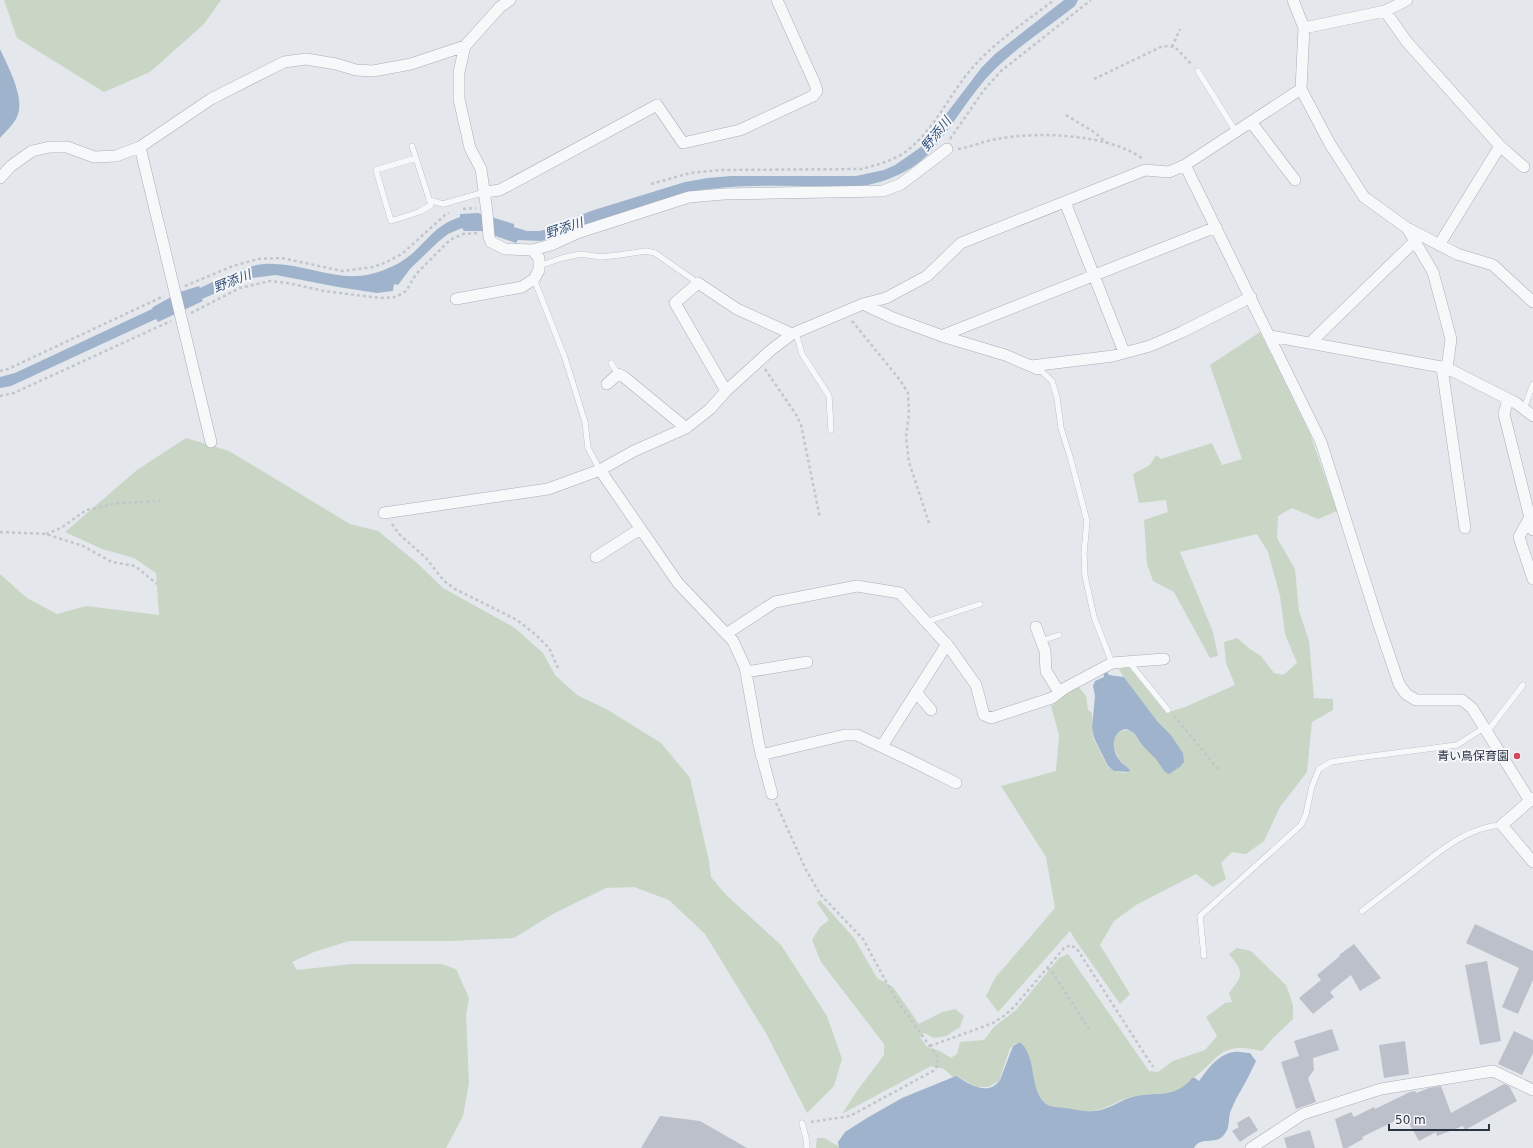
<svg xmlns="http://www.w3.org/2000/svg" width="1533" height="1148" viewBox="0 0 1533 1148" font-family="'DejaVu Sans','Noto Sans JP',sans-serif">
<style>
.green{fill:#c9d6c5}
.water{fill:#9fb4cc}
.building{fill:#bbc0ca}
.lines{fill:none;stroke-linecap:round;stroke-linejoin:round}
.service-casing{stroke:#a9aeb7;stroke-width:6}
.minor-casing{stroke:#a9aeb7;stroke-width:12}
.path{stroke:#c2c5cb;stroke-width:2.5;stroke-dasharray:3 3;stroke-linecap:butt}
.service{stroke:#f7f8fa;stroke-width:5.5}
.minor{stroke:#f7f8fa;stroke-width:11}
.poi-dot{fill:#d1495b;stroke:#f4f6f9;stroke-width:1.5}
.labels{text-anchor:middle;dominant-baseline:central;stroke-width:4;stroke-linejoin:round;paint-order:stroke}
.poi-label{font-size:12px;fill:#2b3445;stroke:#f4f6f9;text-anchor:end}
.water-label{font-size:13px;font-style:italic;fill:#34527a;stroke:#f4f6f9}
</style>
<rect width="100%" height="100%" fill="#e4e7ec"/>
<path class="green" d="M4,0H221L204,24L150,72L104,92L17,38Z
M1260,332L1310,434L1337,511L1318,519L1292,508L1278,516L1277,538L1295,569L1299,611L1309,641L1314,698L1333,699V710L1312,722L1307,772L1280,807L1264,841L1246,854L1232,852L1221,863L1226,879L1213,887L1196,874L1136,905L1114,921L1100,945L1130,994L1120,1004L1076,941L1070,931L998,1012L986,996L995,978L1055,908L1046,857L1001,786L1056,771L1059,735L1051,706L1078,686L1086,696L1088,710L1092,713L1093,738L1108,767L1118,772L1126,773L1130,771L1119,759L1113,746L1114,739L1117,733L1125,730L1133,732L1141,744L1156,758L1164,771L1167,773H1171L1183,764V753L1171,735L1156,720L1119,670L1128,666L1166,713L1185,707L1235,685L1226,663L1224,642L1237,638L1250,649L1261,656L1274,673L1283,675L1297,663L1285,634L1280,596L1268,552L1257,534L1180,552L1213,632L1218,656L1210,658L1174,592L1153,581L1147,564L1144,520L1168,512L1166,500L1139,503L1133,474L1150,465L1156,455L1161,459L1212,443L1222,465L1242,459L1210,365Z
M186,438L229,451L350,524L378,531L416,562L443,588L515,628L543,653L555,675L577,695L608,710L661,743L690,778L709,861L711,877L726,895L781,945L827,1016L842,1059L834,1086L807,1113L767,1035L705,934L669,900L634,887L606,888L553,914L514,938L449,941H349L314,952L292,962L297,970L351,964H441L456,969L469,998L466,1015L469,1083L463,1116L446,1148H0V574L27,598L57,614L86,606L159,615L156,573L134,558L102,549L65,532L137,470Z
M820,900L854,938L877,978L893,987L919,1024L942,1012L955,1009L964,1016L960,1027L946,1036L934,1038L924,1033L920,1037L927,1047L940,1051L951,1058L957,1054L960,1042L984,1040L994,1027L1016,1010L1059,958L1068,954L1149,1071L1158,1072L1173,1061L1205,1050L1217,1036L1206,1017L1225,1003L1232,1002L1229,993C1243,974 1245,974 1229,954L1237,948L1251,951L1286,985L1293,1005V1019L1273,1038L1262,1051C1218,1041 1222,1057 1191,1080C1187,1083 1184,1087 1180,1089C1170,1094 1146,1094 1135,1096C1124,1098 1114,1104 1104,1108C1091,1113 1078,1111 1065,1109C1060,1108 1053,1108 1050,1106C1027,1093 1036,1059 1020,1042L1015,1044L1010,1048L999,1081L988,1087H977L960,1078L953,1077L944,1069L931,1066L842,1114L857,1091L884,1055V1044L821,962L812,940L820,927L829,920L817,903Z
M817,1138H824L838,1146L839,1148H816Z"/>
<path class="water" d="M1064,0H1078L1075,6C1050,26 1017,47 994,70C970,94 954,125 931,151C914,171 886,182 862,186C803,188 743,181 686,193L573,229L552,238L541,241L518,240L516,243L481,231H464L462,228L448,234L438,242L410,269L398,285L394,284L393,291L377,293L338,287L276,275L251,278L202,299L203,301L158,322L156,319L11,386L0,388V377L15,373L152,309L153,307L180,292L199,286L200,288C224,277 248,262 275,264C308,265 338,282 371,274C387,270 402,263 414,252C430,237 438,224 460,217V214L478,213L514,224V227L527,231H539L549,229L567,220L594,210L685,182L708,178L731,176H856L884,170L895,165L921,147L982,67L995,54Z
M0,49C8,67 27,100 16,119C12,126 5,132 0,138Z
M1103,665L1109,675L1124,677L1157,721L1171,735L1183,753L1184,762L1181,766L1171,773L1168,774L1164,771L1156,759L1142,745L1134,733L1126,729C1112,731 1111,748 1118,758C1121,763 1126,766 1130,770L1129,772L1114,771L1108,766L1094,738L1092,727L1095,696L1093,686L1095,681L1104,677Z
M1020,1042C1038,1058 1028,1087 1045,1103C1051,1108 1059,1107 1065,1108C1074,1109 1084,1112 1093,1111C1108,1111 1121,1099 1136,1096C1158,1092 1176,1098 1192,1078H1195L1199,1081C1208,1069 1218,1054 1234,1052C1239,1051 1245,1053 1250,1053L1256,1061C1250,1074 1243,1087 1236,1099C1234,1104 1231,1109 1230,1113C1228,1122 1230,1129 1223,1136C1215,1145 1200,1136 1194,1148H839L838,1142L845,1132L867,1118L902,1098L956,1076C969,1084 988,1097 1000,1080L1013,1046Z"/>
<path class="building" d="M1475,924L1533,951V980L1518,1014L1502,1007L1519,968L1466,943Z
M1354,944L1381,978L1360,991L1351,975L1330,992L1334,997L1313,1014L1299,998L1321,980L1317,975L1340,956L1339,955Z
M1487,961L1501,1041L1480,1045L1465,965Z
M1332,1029L1339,1050L1313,1058L1314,1070L1308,1078L1316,1102L1296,1109L1281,1062L1299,1056L1294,1041Z
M1514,1031L1533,1040V1053L1522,1075L1498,1064Z
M1405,1041L1409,1074L1384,1078L1379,1045Z
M1504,1084L1509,1086L1517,1101L1465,1130L1463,1126L1437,1136L1436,1132L1419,1141L1405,1116L1362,1137L1363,1139L1347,1148H1343L1335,1119L1351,1112L1354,1117L1374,1107L1375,1109L1410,1092L1415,1091L1416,1093L1429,1088L1441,1086L1451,1113Z
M660,1116L700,1121L747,1148H641Z
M1249,1116L1258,1130L1240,1142L1232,1131L1239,1127L1237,1123Z
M1310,1130L1315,1148H1287L1284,1138Z"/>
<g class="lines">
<g class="service-casing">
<path id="service" d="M1198,71L1236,132
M412,146L431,205L419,212L391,221L376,170L416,158
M429,200L443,204L485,192
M539,266L562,258L581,254L601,257L619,255L646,251L655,253L698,283
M534,279L565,358L585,422L588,448L600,470
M796,333L802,354L829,396L831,430
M611,363L618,374
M1040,370L1052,381L1057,398L1061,428L1071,460L1087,521L1084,553L1085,576L1094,617L1112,663
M1524,409L1533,384
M926,622L980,604
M1041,641L1059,635
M1129,662L1168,710
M1487,732L1523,685
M1362,911C1379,898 1396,885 1413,872C1440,851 1467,827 1502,825
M1204,956L1200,916L1301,825L1306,814L1312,786L1319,769L1331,762L1357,758L1457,745L1485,727
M802,1123L806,1138L807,1148"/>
</g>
<g class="minor-casing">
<path id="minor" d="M1293,0L1304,28L1301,89L1330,144L1364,197L1407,228L1433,272L1451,339L1447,368
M1385,11L1407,42L1500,146L1524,167
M1304,28L1385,11L1407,0
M1251,122L1295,180
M140,147L211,442
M1185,165L1321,442L1379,625L1399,684L1406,694L1416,700H1462L1472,708L1530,801
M0,178L11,166L32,151L50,147H67L94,157L116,156L140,147L211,99L284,62L306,59L336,64L356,70L373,71L411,64L465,46
M485,192L500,190L657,105L683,143L740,130L813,96L817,91L815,84L777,0
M1065,202L1124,352
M1409,229L1457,254L1493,265L1533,302
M1439,245L1500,146
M532,250L551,245L577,233L689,197L724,194L883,191L901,184L947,149
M456,299L522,287L534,279L539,270V258L532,250L505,249L491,242L489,237L487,212L481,169L470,148L459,99V72L465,46L500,7L510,0
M863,304L893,318L945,337L1005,355L1038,369
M941,336L1216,227
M1270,336L1447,368L1516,403L1533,416
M1310,343L1415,241
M1031,366L1113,356L1150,346L1182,332L1251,297
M1442,368L1465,528
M607,384L618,374L624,377L686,428
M726,391L675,303L698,283L737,309L792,334
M1508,399L1504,414L1533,530
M600,470L678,583L733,641L745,667L759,745L772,794
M384,513L548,489L600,470L634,451L686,428L710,409L726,391L771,350L792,334L863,304L886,298L927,276L961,243L1145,170L1169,172L1185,165L1301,89
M1533,516L1530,517L1519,537L1533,579
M596,557L640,529
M1036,627L1045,651L1046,671L1059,692
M726,634L775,602L857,586L900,593L949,647L976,685L984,715L991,718L1052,698L1065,688L1112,663L1164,659
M746,672L807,662
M916,692L931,710
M882,746L947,644
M761,755L845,735H857L916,763L956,783
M1533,798L1502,825L1533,862
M1251,1148L1303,1114L1381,1089L1493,1071L1533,1090"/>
</g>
<path class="path" d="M1172,47L1180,29
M1094,79L1163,46L1175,47L1192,65
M1066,115L1094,132L1107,143
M950,139L984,90L1001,71L1091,0
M958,149C971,147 984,141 997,139C1037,131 1110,134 1143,159
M651,184L690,173L720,170L861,169C873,166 884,163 895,158C930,141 949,93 974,66C997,40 1027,21 1054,0
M463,209L476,208
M185,286L233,266L258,259L282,258L342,271L373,267L387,262L403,253L445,215L449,213
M191,313L240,288L270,281L288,283L324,291L380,298L396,297L406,291L416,274L450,240L463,234L478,233
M852,321L900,380L908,393L909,414L906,437L909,462L929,523
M765,369L797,416L801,425L820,518
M0,371L8,369L40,354L164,296
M0,396L14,393L171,321
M392,524L399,534L426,558L444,581L455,589L517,620L536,635L549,648L559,670
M0,532L46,534L83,546L112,562L135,566L157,584
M46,534L61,528L86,510L119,503L160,501
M1174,716L1219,770
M776,803L806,870L820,894L863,939L895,998L937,1056L938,1065L933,1071L850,1116L811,1122
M1047,968L1052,972L1089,1029
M930,1046L977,1029L993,1023L1005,1015L1015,1006L1064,948L1071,945L1077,949L1153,1067"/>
<use href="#service" class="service"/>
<use href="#minor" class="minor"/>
</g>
<circle class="poi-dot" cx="1517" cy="756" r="4"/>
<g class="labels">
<g class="poi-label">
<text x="1509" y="756">青い鳥保育園</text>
</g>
<g class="water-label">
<text transform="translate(936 134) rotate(-51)">野添川</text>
<text transform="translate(564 228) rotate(-18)">野添川</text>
<text transform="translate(232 281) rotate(-21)">野添川</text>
</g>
</g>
<path d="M1389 1124v6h100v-6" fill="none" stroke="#2b3445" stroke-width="2"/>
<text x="1395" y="1124" font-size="12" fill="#2b3445" stroke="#f4f6f9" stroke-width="3" paint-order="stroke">50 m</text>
</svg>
